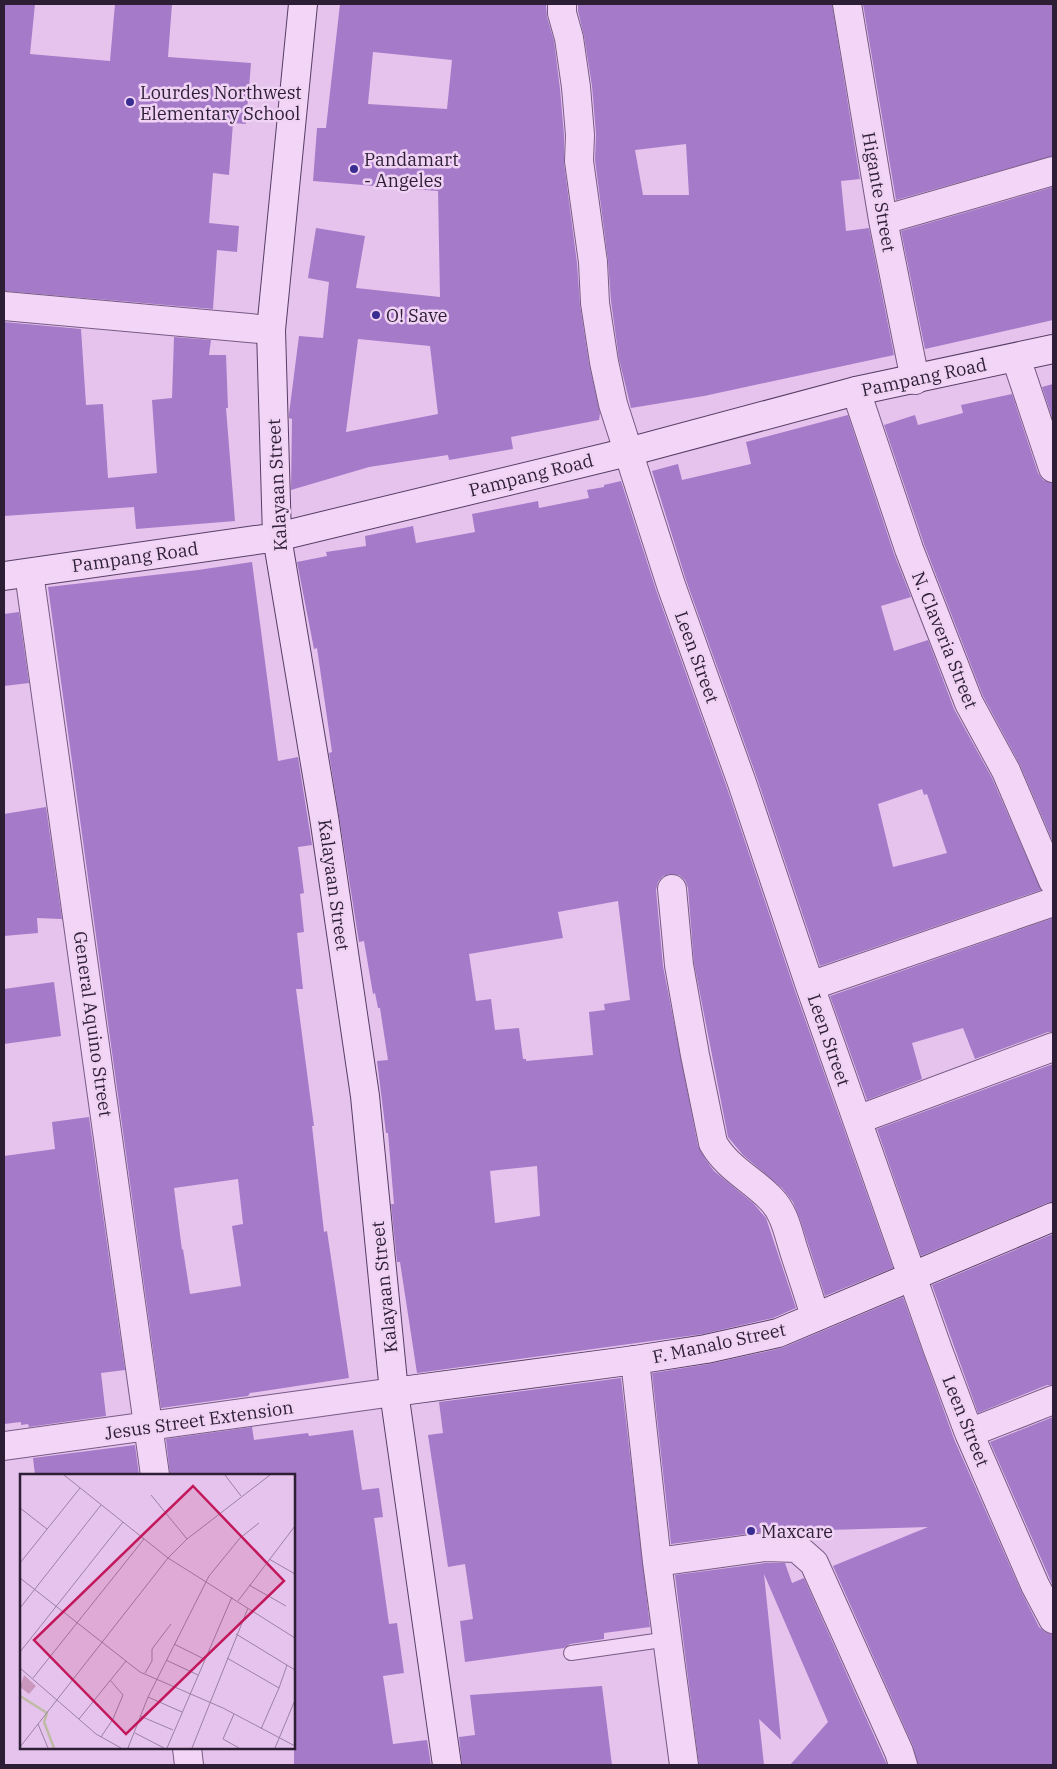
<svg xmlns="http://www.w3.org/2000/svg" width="1057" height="1769" viewBox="0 0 1057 1769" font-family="'IBM Plex Serif',serif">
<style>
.building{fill:#a57ac9;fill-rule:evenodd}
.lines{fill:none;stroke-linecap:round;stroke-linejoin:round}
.lane-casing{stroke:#775a85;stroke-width:16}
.street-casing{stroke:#775a85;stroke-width:30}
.secondary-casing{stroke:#583e67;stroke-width:30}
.lane{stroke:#f2d5f7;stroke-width:14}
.street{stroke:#f2d5f7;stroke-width:28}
.secondary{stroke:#f2d5f7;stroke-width:28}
.poi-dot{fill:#392d92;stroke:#efd2f4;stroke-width:2}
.labels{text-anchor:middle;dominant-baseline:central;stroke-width:5;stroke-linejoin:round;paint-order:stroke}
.poi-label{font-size:18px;fill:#2d1e36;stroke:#efd2f4;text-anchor:start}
.street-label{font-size:18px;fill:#2d1e36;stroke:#efd2f4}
.inset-river{fill:none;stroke:#bfbba5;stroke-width:2.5}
.inset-road{fill:none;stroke:#9b81a3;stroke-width:1}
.view{fill:#c2185b;fill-opacity:0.15;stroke:#c2185b;stroke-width:2.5}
.inset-edge{fill:none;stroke:#2d1e36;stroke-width:2.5}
</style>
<rect width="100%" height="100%" fill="#e5c3ec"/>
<path class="building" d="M4,4H35L30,54L110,61L115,4H172L168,57L251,63L246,124L233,123L229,175L213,173L209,223L239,226L237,252L217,250L213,309L4,291Z
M340,4H546L547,17L554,41L560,89L564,135V163L577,263L580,305L589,364L600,413L599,420L511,437L513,449L449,460L448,455L369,467L291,490L292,419L289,418V414L299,336L323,338L329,282L308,278L316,228L365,236L356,288L440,297L438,191L313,181L317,128H326ZM373,52L452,60L447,109L368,104ZM358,339L430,346L438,414L346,432Z
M578,4H832L860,179L841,181L846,231L869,228L894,355L704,396L631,408L619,359L611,301L608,260L595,160L596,134L592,86L584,36L578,11ZM686,144L689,195H643L635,150Z
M863,4H1053V156L896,200Z
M1053,187V320L925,349L901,231Z
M4,322L81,329L86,405L103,404L108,478L157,473L152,400L172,398L174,337L211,340L209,355H226L228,408H226L235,521L136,529L134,507L4,516Z
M1053,384V420L1042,387Z
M1012,394L1038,473L1043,480L1053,483V842L1020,765L983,696L924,544L884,425L915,415L918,425L963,413L961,405Z
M848,415L894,554L911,597L881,606L894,651L928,640L954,709L992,778L1041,890L820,966L757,778L686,580L652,471L678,464L682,480L751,464L746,442ZM922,789L924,795L927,794L947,853L893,867L878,804Z
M621,481L656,590L727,788L795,991L893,1268L825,1296L800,1219L793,1202L782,1188L743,1155L728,1137L694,963L688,888L685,880L679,875L670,874L663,876L658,882L656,890L663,966L698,1146L706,1160L714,1171L753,1203L766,1218L796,1308L773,1318L703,1334L417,1373L400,1262H397L391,1204H394L388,1133H386L377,1061L388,1060L380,1008H378L375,993L373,994L364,941L359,942L329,753L332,752L317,648L314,649L297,562L327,556L326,552L366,546L365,536L413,526L416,543L475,532L472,514L538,501L539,508L589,498L587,490L604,487V485ZM618,901L630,1000L604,1004L605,1010L589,1012L593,1055L526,1061V1059H523L519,1028L495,1030L491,999L476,1001L469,954L563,938L558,912ZM537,1166L540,1216L495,1223L490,1171Z
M252,562L278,761L298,757L312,845L298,847L304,893L300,894L304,932L297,933L303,989H296L314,1126H312L324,1232L327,1231L349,1378L250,1393L248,1396L161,1408L48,587L198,570ZM238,1179L243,1224L232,1226L241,1286L190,1294L183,1249L182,1250L174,1188Z
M19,612L29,683L4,686V614Z
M46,807L62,919L37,918L38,933L4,936V814Z
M1053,918V1032H1048L975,1059L963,1028L912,1043L922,1079L867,1100L830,996Z
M54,982L61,1036L4,1044V989Z
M1053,1064V1202L1047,1203L921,1256L877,1129Z
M89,1117L125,1370L101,1373L106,1416L29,1427L28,1424L21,1425V1422L4,1424V1156L55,1149L52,1122Z
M1053,1234V1385H1047L978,1413L932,1285Z
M903,1297L954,1439L1021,1591L1039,1627L1045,1632L1053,1634V1765H918L913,1746L833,1566L928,1527L762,1532L671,1544L652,1373L709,1364L782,1348Z
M621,1378L650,1627L604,1633V1639L570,1644L564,1648L465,1662L460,1621L473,1619L465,1564L448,1567L428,1435L443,1433L439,1402Z
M1053,1417V1586L990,1442Z
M252,1427L254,1440L308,1433L309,1436L353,1430L362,1490L379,1488L383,1517L374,1518L389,1624L397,1623L404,1673L383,1676L393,1744L427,1740L431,1765H294V1475H170L166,1439Z
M135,1445L139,1475H35L33,1458Z
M765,1563H785L792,1583L804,1578L887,1765H790L828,1722L764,1574L781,1740L759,1719L764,1765H699L675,1575Z
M602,1686L612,1765H462L459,1737L475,1735L470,1695Z"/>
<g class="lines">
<g class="lane-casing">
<path id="lane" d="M571,1653L669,1639"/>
</g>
<g class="street-casing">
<path id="street" d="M562,4V13L569,38L576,87L580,135L579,161L593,262L595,303L604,362L613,404L671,585L742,783L810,986L938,1350L969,1433L1035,1585L1053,1619
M847,4L883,220L915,380
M883,220L1053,171
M4,306L271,330
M1016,358L1053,468
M856,391L909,549L969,703L1006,771L1053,881
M29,573L155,1475
M672,889L679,965L695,1055L713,1143C727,1168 752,1179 771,1199C785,1213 788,1233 794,1251C801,1273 809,1295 815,1317
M810,986L1053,902
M857,1120L1053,1047
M635,1360L657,1562L684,1765
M969,1433L1053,1400
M4,1446L394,1392
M657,1562L764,1547L797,1548L814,1563L899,1752L903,1765
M187,1748L189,1765"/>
</g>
<g class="secondary-casing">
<path id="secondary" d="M303,4L271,330L277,537L324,817L365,1096L394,1392L447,1765
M4,576L277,537L628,452L856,391L1053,349
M394,1392L635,1360L706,1349L778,1333L1053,1217"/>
</g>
<use href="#lane" class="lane"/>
<use href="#street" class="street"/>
<use href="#secondary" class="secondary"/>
</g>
<g class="poi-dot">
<circle cx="130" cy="102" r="5"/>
<circle cx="354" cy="169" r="5"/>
<circle cx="376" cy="315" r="5"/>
<circle cx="751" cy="1531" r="5"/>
</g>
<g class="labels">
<g class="poi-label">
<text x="140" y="92">Lourdes Northwest<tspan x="140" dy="21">Elementary School</tspan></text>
<text x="364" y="159">Pandamart<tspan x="364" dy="21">- Angeles</tspan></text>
<text x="386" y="315">O! Save</text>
<text x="761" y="1531">Maxcare</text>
</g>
<g class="street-label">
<text transform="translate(879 192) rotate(80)">Higante Street</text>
<text transform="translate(924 377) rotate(-12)">Pampang Road</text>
<text transform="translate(531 475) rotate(-14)">Pampang Road</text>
<text transform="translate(277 485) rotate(-93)">Kalayaan Street</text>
<text transform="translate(135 557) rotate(-8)">Pampang Road</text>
<text transform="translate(945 640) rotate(68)">N. Claveria Street</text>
<text transform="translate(697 657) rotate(70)">Leen Street</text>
<text transform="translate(334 885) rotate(82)">Kalayaan Street</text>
<text transform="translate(93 1024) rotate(82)">General Aquino Street</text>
<text transform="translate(829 1040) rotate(71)">Leen Street</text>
<text transform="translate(384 1287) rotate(-96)">Kalayaan Street</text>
<text transform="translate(719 1343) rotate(-12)">F. Manalo Street</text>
<text transform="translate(199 1420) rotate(-8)">Jesus Street Extension</text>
<text transform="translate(966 1421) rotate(68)">Leen Street</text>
</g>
</g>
<g transform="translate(20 1474)">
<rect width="275" height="275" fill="#e5c3ec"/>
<path d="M4,201L16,212L9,220L0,213Z" fill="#ca97bd"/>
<path class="inset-river" d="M0,222L27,239L24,248L34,274"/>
<path class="inset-road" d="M44,1L148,84L275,164M205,1L221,22M131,21L167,65M0,34L27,55M249,85L275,100M0,89L60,14M0,104L120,198L203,234L275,272M229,111L266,132M218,127L275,52M0,134L81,31M216,160L275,196M154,170L184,185M0,178L103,48M207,184L259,214L267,191M146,186L178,201M0,194L76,260L101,274M125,199L132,187V175L151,150M13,204L124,65M128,223L162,238M214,240L203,265L219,274M120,242L153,256M59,245L106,187M18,250L28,274M241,255L259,214M115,259L144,274M81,263L93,245L103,221L90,206M0,273L148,84L167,65L250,1M108,274L128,223L189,102L220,64L239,49M147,274L212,123M172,274L228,134M255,274L275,226"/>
<path class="view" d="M173,12L264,107L106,260L14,166Z"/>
<rect width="275" height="275" class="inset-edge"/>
</g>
<rect width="1057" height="1769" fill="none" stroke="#2d1e36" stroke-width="10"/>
</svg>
